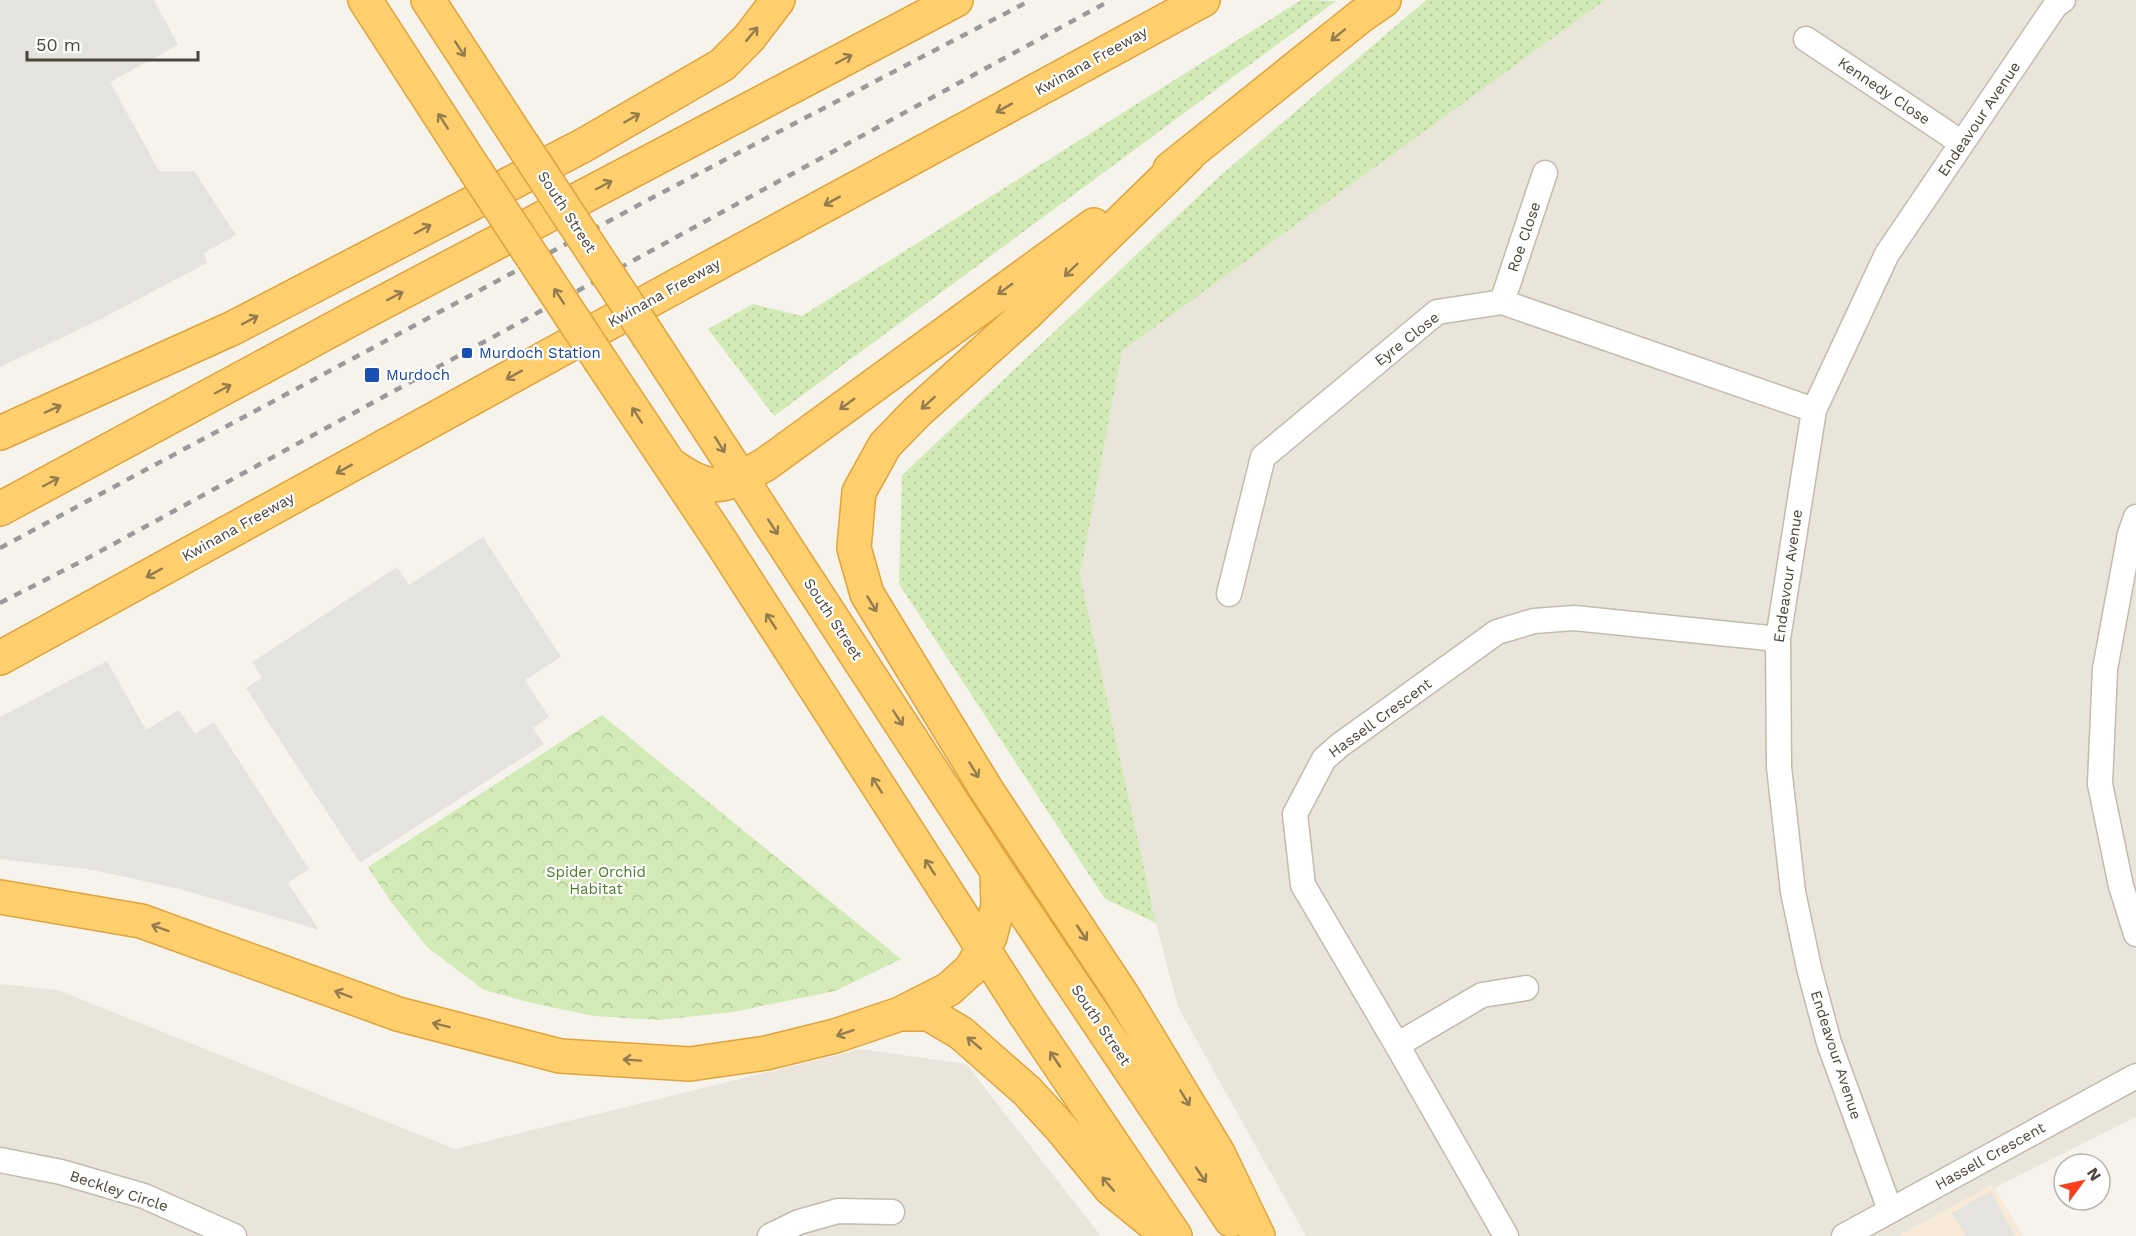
<svg xmlns="http://www.w3.org/2000/svg" width="2136" height="1236" viewBox="0 0 2136 1236" font-family="'Work Sans',sans-serif">
<style>
.residential{fill:#eae5da}
.commercial{fill:#f7ead8}
.green{fill:url(#green-dots)}
.forest{fill:url(#forest-crowns)}
.parking{fill:#e5e3e0}
.lines{fill:none;stroke-linecap:round;stroke-linejoin:round}
.street-casing{stroke:#c2bbae;stroke-width:27}
.highway-casing{stroke:#e0a43c;stroke-width:36}
.street{stroke:#fff;stroke-width:24}
.highway{stroke:#ffcf6e;stroke-width:33}
.rail{stroke:#9a9a9a;stroke-width:4.5;stroke-dasharray:8 8;stroke-linecap:butt}
.highway-bridge-casing{stroke:#e0a43c;stroke-width:36;stroke-linecap:butt}
.highway-bridge{stroke:#ffcf6e;stroke-width:33}
.oneway{stroke:#937c4e}
.transit-dot{fill:#1a4fb4;stroke:#fff;stroke-width:2}
.labels{text-anchor:middle;dominant-baseline:central;stroke-width:4.5;stroke-linejoin:round;paint-order:stroke}
.street-label{font-size:15px;fill:#4b4439;stroke:#fff}
.transit-label{font-size:15px;fill:#164399;stroke:#fff;text-anchor:start}
.park-label{font-size:15px;fill:#4a7f2a;stroke:#fff}
</style>
<defs>
<pattern id="green-dots" width="8" height="8" patternUnits="userSpaceOnUse" patternTransform="scale(1.5)"><rect width="8" height="8" fill="#d2eab5"/><path d="M2 2h.1M6 6h.1" fill="none" stroke="#b6ca9c" stroke-width="1.8" stroke-linecap="round"/></pattern>
<pattern id="forest-crowns" width="20" height="18" patternUnits="userSpaceOnUse" patternTransform="scale(1.5)"><rect width="20" height="18" fill="#d2eab5"/><path d="M2 6a3 3 0 1 1 6 0M12 15a3 3 0 1 1 6 0" fill="none" stroke="#b6ca9c"/></pattern>
</defs>
<rect width="100%" height="100%" fill="#f6f3ec"/>
<path class="residential" d="M1603,0H2136V1117L1898,1236H1306L1178,1007L1156,923L1080,575L1122,351L1530,51Z
M0,984L58,990L455,1149L861,1049L966,1064L1101,1236H0Z"/>
<path class="commercial" d="M1993,1184L2023,1236H1898Z"/>
<path class="green" d="M1301,0L1336,1L774,416L708,329L753,304L802,316Z
M1426,0H1605L1122,351L1080,575L1156,923L1105,899L899,584L902,475L1220,176Z"/>
<path class="forest" d="M602,715L901,959L835,991L733,1012L658,1020L594,1016L532,1003L484,990L427,947L391,902L368,867Z"/>
<path class="parking" d="M0,0H154L178,45L110,82L159,171H194L236,235L204,253L207,263L97,321L0,367Z
M483,537L561,657L525,680L549,717L533,728L544,744L360,863L246,688L262,678L252,662L397,567L409,585Z
M107,661L146,730L179,710L195,734L214,722L309,869L288,883L319,930L180,889L93,870L0,859V717Z
M1991,1191L2015,1236H1966L1952,1213Z"/>
<g class="lines">
<g class="street-casing">
<path id="street" d="M1806,39L1962,143
M1502,302L1545,173
M2136,517L2130,534L2105,669L2100,784L2121,886L2136,934
M1229,594L1263,457L1437,312L1502,302L1814,410
M1397,1045L1482,995L1526,988
M0,1160L61,1172L144,1196L234,1236
M1890,1210L1829,1043L1809,968L1793,892L1779,767L1778,639L1814,410L1887,254L2055,6L2063,0
M770,1236L799,1222L838,1211L892,1212
M1506,1236L1397,1045L1303,885L1295,814L1324,759L1340,745L1497,632L1534,621L1574,618L1778,639
M1844,1236L2136,1076"/>
</g>
<g class="highway-casing">
<path id="highway" d="M365,0L475,170
M428,0L522,144
M1188,156L1025,315L917,412L885,445L859,492L854,548L867,594L986,789L1123,996L1218,1153L1258,1236
M1170,169L1361,16L1384,0
M649,337L997,871L1231,1220
M602,363L720,540L1025,1014L1175,1236
M0,433L233,328L584,145L722,65L749,38L778,0
M673,466C713,495 725,487 766,464L1094,225
M0,509L357,316L956,0
M0,658L676,286L1203,0
M0,897L141,921L398,1014L560,1056L690,1064L766,1053L835,1036L900,1014L949,989L971,969L990,937L998,906L997,871
M900,1014H929L961,1033L1027,1091L1061,1128L1111,1189L1155,1225"/>
</g>
<use href="#street" class="street"/>
<use href="#highway" class="highway"/>
<path class="rail" d="M0,548L648,200L1031,0
M0,603L86,559L1111,0"/>
<g class="highway-bridge-casing">
<path id="highway-bridge" d="M522,144L649,337
M475,170L602,363"/>
</g>
<use href="#highway-bridge" class="highway-bridge"/>
</g>
<defs><path id="oneway-shaft" d="M-6 0H5M1.5-3L5.5 0L1.5 3" fill="none" stroke-width="1.6" stroke-linecap="round" stroke-linejoin="round" transform="scale(1.5)"/></defs>
<g class="oneway">
<use href="#oneway-shaft" transform="translate(752 34) rotate(-50)"/>
<use href="#oneway-shaft" transform="translate(1338 35) rotate(141)"/>
<use href="#oneway-shaft" transform="translate(460 49) rotate(57)"/>
<use href="#oneway-shaft" transform="translate(844 59) rotate(-28)"/>
<use href="#oneway-shaft" transform="translate(1004 108) rotate(151)"/>
<use href="#oneway-shaft" transform="translate(632 118) rotate(-30)"/>
<use href="#oneway-shaft" transform="translate(443 121) rotate(-123)"/>
<use href="#oneway-shaft" transform="translate(604 185) rotate(-28)"/>
<use href="#oneway-shaft" transform="translate(832 201) rotate(151)"/>
<use href="#oneway-shaft" transform="translate(423 229) rotate(-28)"/>
<use href="#oneway-shaft" transform="translate(1071 270) rotate(136)"/>
<use href="#oneway-shaft" transform="translate(1005 289) rotate(144)"/>
<use href="#oneway-shaft" transform="translate(395 296) rotate(-28)"/>
<use href="#oneway-shaft" transform="translate(559 296) rotate(-123)"/>
<use href="#oneway-shaft" transform="translate(250 320) rotate(-28)"/>
<use href="#oneway-shaft" transform="translate(514 375) rotate(151)"/>
<use href="#oneway-shaft" transform="translate(223 389) rotate(-28)"/>
<use href="#oneway-shaft" transform="translate(928 403) rotate(138)"/>
<use href="#oneway-shaft" transform="translate(847 404) rotate(144)"/>
<use href="#oneway-shaft" transform="translate(53 409) rotate(-24)"/>
<use href="#oneway-shaft" transform="translate(637 415) rotate(-123)"/>
<use href="#oneway-shaft" transform="translate(720 445) rotate(58)"/>
<use href="#oneway-shaft" transform="translate(344 469) rotate(151)"/>
<use href="#oneway-shaft" transform="translate(51 482) rotate(-28)"/>
<use href="#oneway-shaft" transform="translate(773 527) rotate(57)"/>
<use href="#oneway-shaft" transform="translate(154 573) rotate(151)"/>
<use href="#oneway-shaft" transform="translate(872 604) rotate(59)"/>
<use href="#oneway-shaft" transform="translate(771 621) rotate(-123)"/>
<use href="#oneway-shaft" transform="translate(898 718) rotate(57)"/>
<use href="#oneway-shaft" transform="translate(974 770) rotate(59)"/>
<use href="#oneway-shaft" transform="translate(877 785) rotate(-123)"/>
<use href="#oneway-shaft" transform="translate(930 867) rotate(-123)"/>
<use href="#oneway-shaft" transform="translate(160 928) rotate(-160)"/>
<use href="#oneway-shaft" transform="translate(1082 933) rotate(56)"/>
<use href="#oneway-shaft" transform="translate(343 994) rotate(-160)"/>
<use href="#oneway-shaft" transform="translate(441 1025) rotate(-166)"/>
<use href="#oneway-shaft" transform="translate(845 1033) rotate(161)"/>
<use href="#oneway-shaft" transform="translate(974 1043) rotate(-140)"/>
<use href="#oneway-shaft" transform="translate(1055 1059) rotate(-124)"/>
<use href="#oneway-shaft" transform="translate(632 1060) rotate(-176)"/>
<use href="#oneway-shaft" transform="translate(1185 1098) rotate(59)"/>
<use href="#oneway-shaft" transform="translate(1201 1175) rotate(56)"/>
<use href="#oneway-shaft" transform="translate(1108 1184) rotate(-131)"/>
</g>
<g class="transit-dot">
<rect x="461" y="347" width="12" height="12" rx="3"/>
<rect x="364" y="367" width="16" height="16" rx="3"/>
</g>
<g class="labels">
<g class="street-label">
<text transform="translate(1091 61) rotate(-29)">Kwinana Freeway</text>
<text transform="translate(1884 91) rotate(34)">Kennedy Close</text>
<text transform="translate(1979 119) rotate(-56)">Endeavour Avenue</text>
<text transform="translate(567 212) rotate(57)">South Street</text>
<text transform="translate(1524 237) rotate(-71)">Roe Close</text>
<text transform="translate(664 293) rotate(-29)">Kwinana Freeway</text>
<text transform="translate(1407 339) rotate(-38)">Eyre Close</text>
<text transform="translate(238 527) rotate(-29)">Kwinana Freeway</text>
<text transform="translate(1788 576) rotate(-82)">Endeavour Avenue</text>
<text transform="translate(833 619) rotate(57)">South Street</text>
<text transform="translate(1380 718) rotate(-36)">Hassell Crescent</text>
<text transform="translate(1101 1025) rotate(56)">South Street</text>
<text transform="translate(1836 1055) rotate(72)">Endeavour Avenue</text>
<text transform="translate(1990 1156) rotate(-29)">Hassell Crescent</text>
<text transform="translate(119 1191) rotate(18)">Beckley Circle</text>
</g>
<g class="transit-label">
<text x="479" y="353">Murdoch Station</text>
<text x="386" y="375">Murdoch</text>
</g>
<g class="park-label">
<text x="596" y="872">Spider Orchid<tspan x="596" dy="17">Habitat</tspan></text>
</g>
</g>
<g transform="translate(2082 1182) rotate(57)"><circle r="28" fill="#ffffff" stroke="#b7b4b0" stroke-width="1.5"/>
<path d="M0-4.5L10 22L0 15L-10 22Z" fill="#fc3f1d"/>
<text y="-9" font-size="16" font-weight="bold" text-anchor="middle" fill="#4b4439">N</text>
</g>
<path d="M27 51v9h171v-9" fill="none" stroke="#4b4439" stroke-width="3"/>
<text x="36" y="51" font-size="18" fill="#4b4439" stroke="#ffffff" stroke-width="4.5" paint-order="stroke">50 m</text>
</svg>
